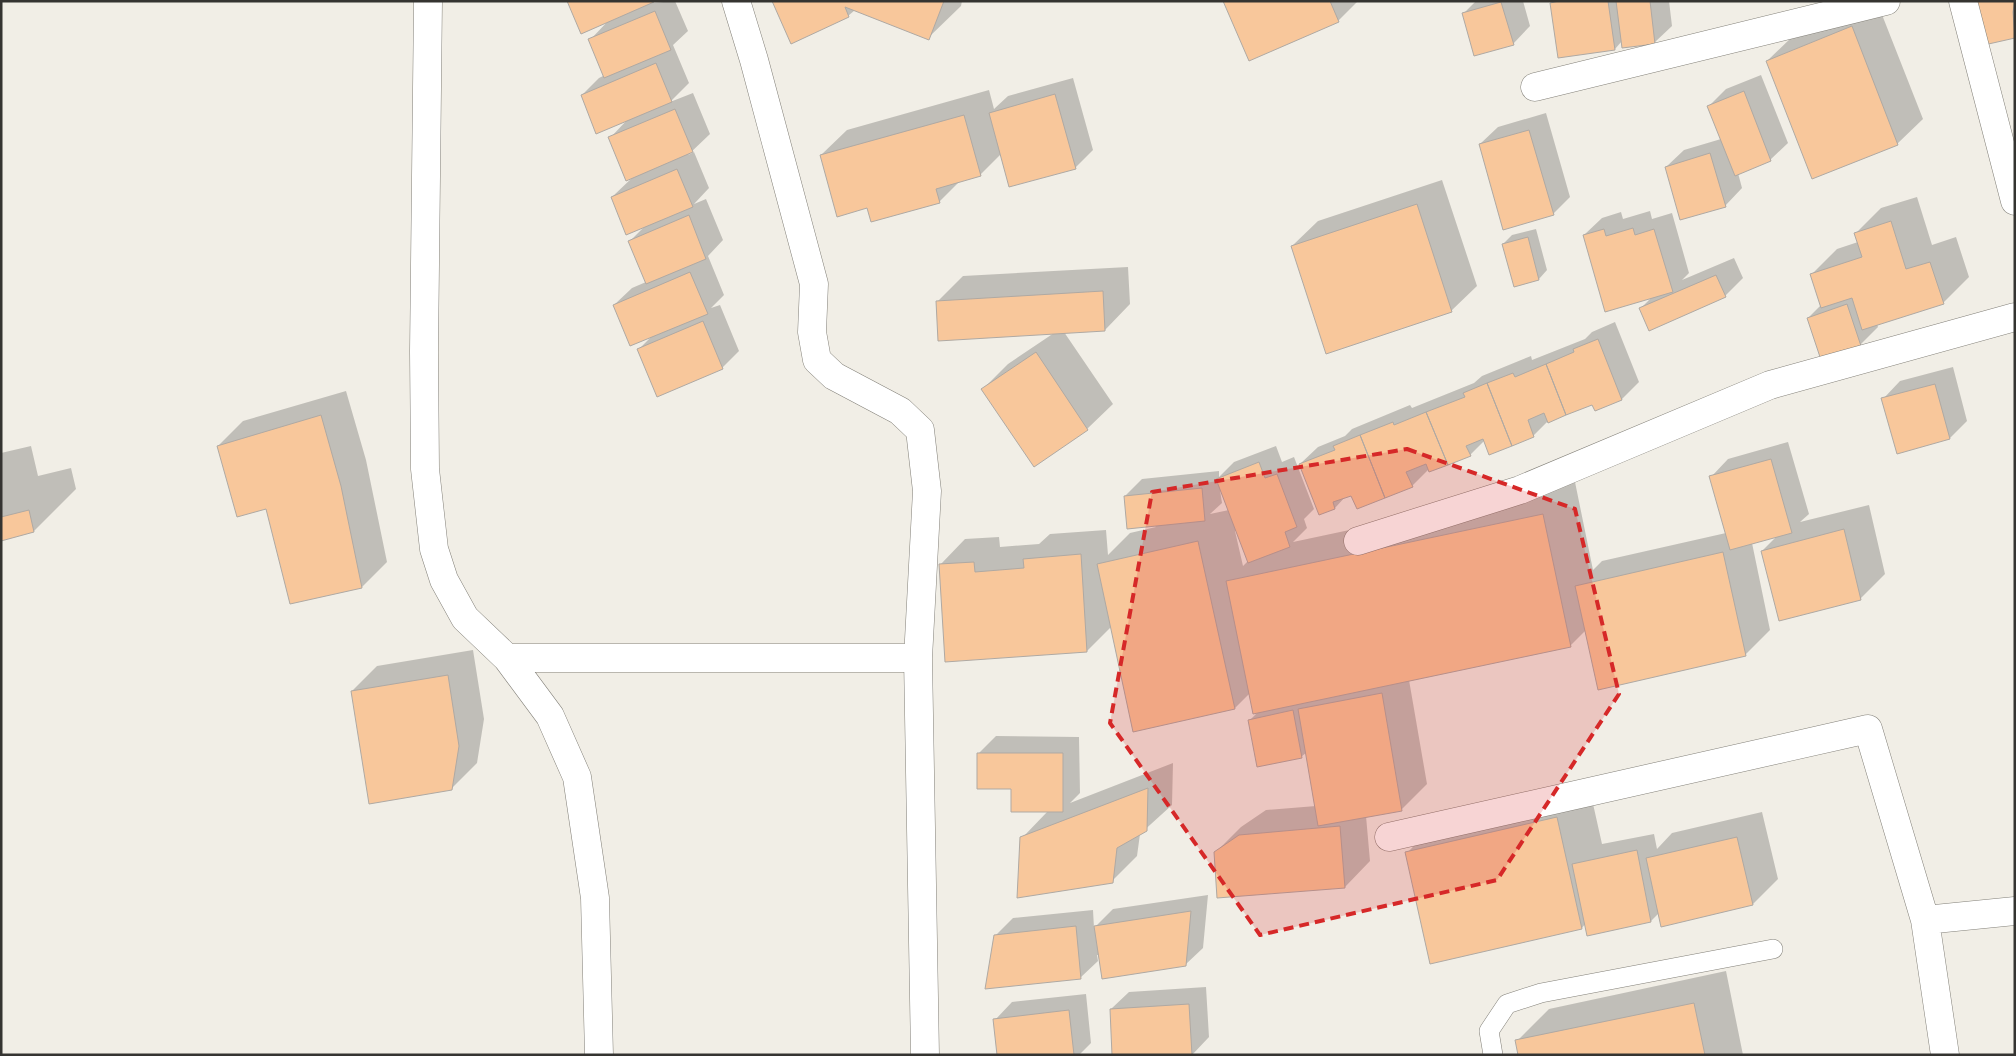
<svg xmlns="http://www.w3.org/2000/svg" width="2016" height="1056" viewBox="0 0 2016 1056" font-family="Lato,sans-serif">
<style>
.shadow{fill:#0003;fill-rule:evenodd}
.building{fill:#f8c79b;stroke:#afa9a3}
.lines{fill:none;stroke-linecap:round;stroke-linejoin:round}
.lane-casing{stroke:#838079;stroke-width:20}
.street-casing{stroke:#838079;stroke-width:29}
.lane{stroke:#fff;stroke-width:19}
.street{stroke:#fff;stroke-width:28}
.marked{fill:#d62828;fill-opacity:0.2;stroke:#d62828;stroke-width:4;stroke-dasharray:10 6;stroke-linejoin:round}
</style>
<rect width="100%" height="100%" fill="#f1eee6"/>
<path class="shadow" d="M653,1L652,3L675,1L688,31L673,45L689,83L670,102L693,93L710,134L688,155L694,152L709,188L694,204L706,199L723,240L708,256L724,295L711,308L720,305L739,351L722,368L639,349L652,336L614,305L632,288L646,282L630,241L645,226L612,197L633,177L610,138L628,119L582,95L599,78L605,75L590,40L609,20Z
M774,1H962L961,6L928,38L855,10L848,16Z
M1224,1H1358L1338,21Z
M1476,1H1523L1530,26L1513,44L1463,14Z
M1553,1H1669L1672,26L1654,43L1622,41L1615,49L1552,3Z
M1975,1H2015V37Z
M1877,2L1923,119L1897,144L1767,61L1793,36Z
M1761,75L1788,143L1770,160L1738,173L1742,188L1725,206L1666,167L1684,150L1721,139L1708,107L1726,89Z
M1073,78L1093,150L1075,168L1001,154L980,175L960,181L939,202L868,207L821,155L847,130L989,90L994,109L1008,96Z
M1546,113L1570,197L1553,214L1480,144L1498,127Z
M1442,180L1477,286L1451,311L1292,246L1318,221Z
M1917,197L1932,245L1956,237L1969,277L1943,303L1877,324L1878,327L1860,345L1808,318L1821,305L1812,274L1837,249L1858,242L1855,234L1881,208Z
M1650,211L1652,219L1672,213L1689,273L1682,280L1734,258L1743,278L1725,296L1650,329L1641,308L1653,296L1584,235L1602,218L1621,212L1623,219Z
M1536,229L1547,270L1539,279L1515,286L1503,244L1512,235Z
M1128,267L1130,304L1105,330L1064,332L1113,404L1087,429L1034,466L983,389L1008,364L1054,333L938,301L963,276Z
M1615,322L1639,382L1622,399L1596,409L1593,403L1548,421L1533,436L1485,440L1470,455L1429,469L1412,486L1352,494L1346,496L1335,508L1320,514L1300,464L1318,447L1345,436L1352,429L1410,405L1412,408L1474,383L1482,376L1531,356L1532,360L1585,339L1592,332Z
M1953,367L1967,421L1950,438L1883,399L1900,381Z
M346,391L366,460L387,562L362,587L266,507L218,446L243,421Z
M1788,442L1809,514L1800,522L1869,505L1885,574L1860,599L1762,551L1778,535L1752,543L1770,630L1745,655L1586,630L1570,646L1409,680L1427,784L1402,809L1366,816L1370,861L1345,887L1215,853L1241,827L1266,810L1316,806L1307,752L1301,757L1250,720L1258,712L1250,693L1235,708L1112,626L1087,651L940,565L965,539L999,537L1000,547L1039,544L1050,534L1106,530L1108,555L1130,533L1156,527L1125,496L1142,479L1219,471V477L1234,462L1276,446L1282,462L1294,457L1314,509L1304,519L1307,528L1293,542L1575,482L1593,570L1602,561L1726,533L1711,477L1728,459ZM1220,490L1229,510L1210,514L1222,503ZM1236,530L1248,561L1243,566L1235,531Z
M31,446L38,476L71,468L76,489L34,531L1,539V453Z
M473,650L484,719L477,763L452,788L352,691L377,666Z
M996,736L1079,737L1080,793L1070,803L1173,763L1172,805L1140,834L1137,856L1112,881L1022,838L1048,811L1012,788L978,754Z
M1589,786L1602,844L1654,834L1657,849L1672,833L1762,812L1778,879L1753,904L1659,913L1651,921L1585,924L1582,928L1407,853L1439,820Z
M1208,895L1203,948L1185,965L1097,955L1098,961L1080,978L996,935L1013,918L1093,910L1094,928L1113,909Z
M1726,971L1743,1055H1520L1517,1041L1549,1009Z
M1206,987L1209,1037L1192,1055L1111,1009L1129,992Z
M1086,994L1091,1043L1079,1055H998L995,1020L1012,1002Z"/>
<path class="building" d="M567,1H654V2L581,34Z
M772,1H944L929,40L845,7L849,17L791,44Z
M1223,1H1330L1339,22L1249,61Z
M1559,1H1608L1615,50L1558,58L1550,3Z
M1616,1H1650L1655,44L1622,48Z
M1974,1H2015L2013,12L2015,38L1984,45Z
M1501,2L1514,45L1474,56L1462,13Z
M655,11L671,50L604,78L588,39Z
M1852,26L1898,145L1812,179L1766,61Z
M656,63L672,102L596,134L581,95Z
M1744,91L1771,161L1735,176L1707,106Z
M1055,94L1076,169L1009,187L989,113Z
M675,109L693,152L626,181L608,137Z
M964,115L981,176L936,189L940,203L871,222L867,208L837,217L820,155Z
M1529,130L1554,215L1503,230L1479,144Z
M1710,153L1726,207L1680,220L1665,167Z
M677,169L693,207L626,235L611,197Z
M1417,204L1452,312L1326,354L1291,246Z
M689,215L706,259L646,284L628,241Z
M1891,221L1906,269L1930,262L1944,304L1862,330L1852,298L1821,308L1810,274L1862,257L1854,233Z
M1633,228L1635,235L1654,229L1673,292L1605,312L1583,235L1604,229L1606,236Z
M1528,237L1539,280L1514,287L1502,244Z
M690,272L708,314L630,346L613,305Z
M1716,275L1726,297L1649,331L1639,308Z
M1103,291L1105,331L938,341L936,301Z
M1847,304L1861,346L1821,360L1807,318Z
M703,321L723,369L657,397L637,349Z
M1598,339L1622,400L1595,411L1592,405L1566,415L1546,364L1574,352L1573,349Z
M1036,352L1088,430L1034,467L981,389Z
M1546,364L1566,415L1548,423L1544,413L1528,420L1534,437L1512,446L1487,383L1513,373L1515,377Z
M1487,383L1512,446L1489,455L1483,439L1466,446L1471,456L1448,465L1426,412L1465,397L1463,393Z
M1935,384L1950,439L1897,454L1881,398Z
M1426,412L1448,465L1429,472L1426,464L1406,472L1413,487L1385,498L1360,435L1393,422L1394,425Z
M321,415L341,486L362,588L290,604L266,509L237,517L217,446Z
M1360,435L1385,498L1357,509L1351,496L1333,502L1335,509L1319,515L1299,464L1335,450L1333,446Z
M1771,459L1792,533L1730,550L1709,476Z
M1259,462L1265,478L1277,474L1297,527L1285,532L1290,547L1248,563L1216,479Z
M1202,488L1205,521L1127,529L1124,496Z
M29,510L34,532L1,541V517Z
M1543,514L1571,647L1253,714L1226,581Z
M1844,529L1861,600L1779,621L1761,551Z
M1198,541L1235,709L1133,732L1097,564Z
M1723,552L1746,656L1598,690L1575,586Z
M1081,554L1087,652L945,662L939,564L974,562L975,572L1024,568L1023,559Z
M448,675L459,746L452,790L369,804L351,691Z
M1382,693L1402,811L1318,826L1298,709Z
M1293,710L1302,758L1257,767L1248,720Z
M977,753H1063V812H1011V789H977Z
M1148,788L1147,831L1117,848L1113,883L1017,898L1020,837Z
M1557,817L1582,929L1430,964L1405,852Z
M1340,826L1345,888L1217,898L1214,852L1239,835Z
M1737,837L1753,905L1661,927L1646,858Z
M1637,850L1651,922L1587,936L1572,864Z
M1191,911L1186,966L1102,979L1094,926Z
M1076,926L1081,979L985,989L994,935Z
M1694,1003L1705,1055H1518L1515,1040Z
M1189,1004L1192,1055H1112L1110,1009Z
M1069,1010L1074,1055H997L993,1019Z"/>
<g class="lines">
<g class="lane-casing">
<path id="lane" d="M1493,1055L1489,1031L1507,1004L1541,993L1773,949"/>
</g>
<g class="street-casing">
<path id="street" d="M428,1L424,352L425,469L434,549L444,580L465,618L507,658L550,716L577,777L595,898L599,1055
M736,1L754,60L814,284L812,332L817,360L834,376L900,411L920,430L927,491L918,658L925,1055
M1963,1L2015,201
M1535,87L1886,1
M1358,541L1520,490L1770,385L2015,317
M507,658H918
M1389,837L1868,729L1925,920
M1945,1055L1925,920L2015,911"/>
</g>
<use href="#lane" class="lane"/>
<use href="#street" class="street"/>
</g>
<path class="marked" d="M1407,449L1575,509L1619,694L1497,880L1260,935L1110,723L1152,492Z"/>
<rect width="2016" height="1056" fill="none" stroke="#353431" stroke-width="5"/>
</svg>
